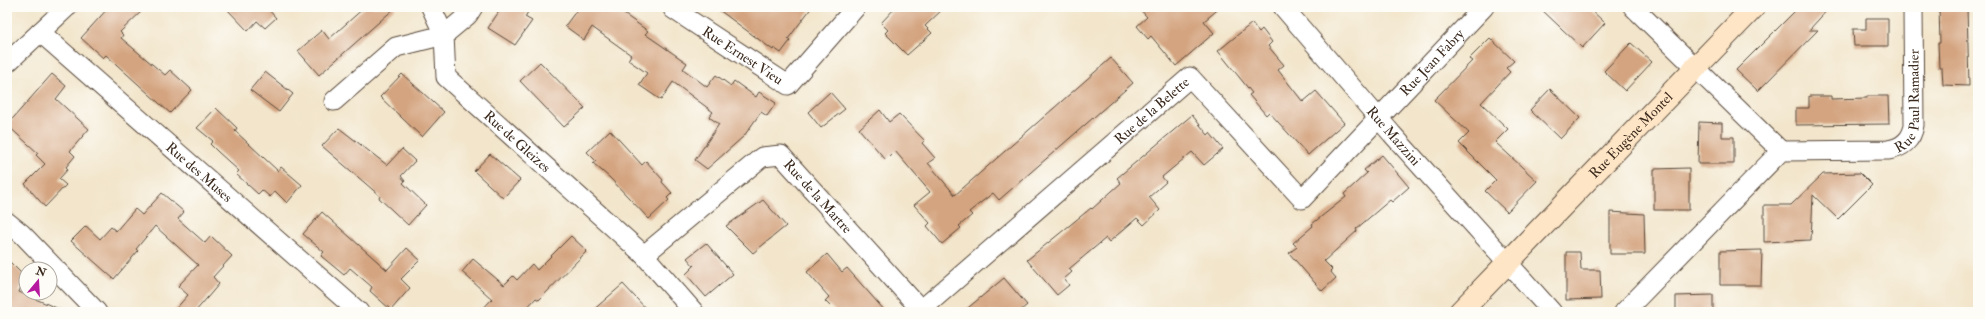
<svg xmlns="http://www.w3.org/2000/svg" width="1985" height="319" viewBox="0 0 1985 319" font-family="'IM FELL Double Pica',serif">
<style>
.building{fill:#d4a480}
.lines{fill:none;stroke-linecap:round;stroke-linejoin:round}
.minor-casing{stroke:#564638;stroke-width:21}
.secondary-casing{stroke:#564638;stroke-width:24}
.minor{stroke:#fff;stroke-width:19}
.secondary{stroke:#fee5c5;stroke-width:22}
.labels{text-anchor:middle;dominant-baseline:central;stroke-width:3;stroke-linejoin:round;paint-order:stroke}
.street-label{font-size:14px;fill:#3b2a1e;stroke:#fdfcf7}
</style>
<rect width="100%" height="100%" fill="#fdfcf7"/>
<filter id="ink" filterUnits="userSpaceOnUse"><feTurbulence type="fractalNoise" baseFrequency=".025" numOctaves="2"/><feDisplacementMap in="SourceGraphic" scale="8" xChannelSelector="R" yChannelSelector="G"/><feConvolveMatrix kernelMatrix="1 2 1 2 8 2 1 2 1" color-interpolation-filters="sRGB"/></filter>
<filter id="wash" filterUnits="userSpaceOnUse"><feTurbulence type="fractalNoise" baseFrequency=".012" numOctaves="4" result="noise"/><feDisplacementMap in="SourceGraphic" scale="16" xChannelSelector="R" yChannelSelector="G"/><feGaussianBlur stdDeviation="0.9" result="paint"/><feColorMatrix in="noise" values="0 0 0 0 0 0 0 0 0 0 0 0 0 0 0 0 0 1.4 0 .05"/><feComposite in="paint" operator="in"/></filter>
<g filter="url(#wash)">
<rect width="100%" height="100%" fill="#f2e5cb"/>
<g id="blocks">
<path class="building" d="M109,7H146L120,32L123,35L121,38L165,75L170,70L192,90L170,113L106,55L103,58L81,38Z
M225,7H270L268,9L276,18L265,28L257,21L248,31Z
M365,7H396L319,75L298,51L322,30L329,39Z
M502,7H531L525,17L532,21L515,45L488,28Z
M579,7H614L648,31L645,34L687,63L683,69L707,87L716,75L731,86L734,81L756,97L759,92L776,103L767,116L761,112L744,136L707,169L695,160L719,124L709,117L713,112L673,82L661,100L639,85L647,73L628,60L631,55L592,27L584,40L565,26Z
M715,7H812L788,39L790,41L781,53L774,48L773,50Z
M896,7H945L925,26L932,33L907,55L885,33L888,30L881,23Z
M1138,7H1221L1204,21L1214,33L1176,66L1151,36L1148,39L1137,26L1147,17Z
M1539,7H1588L1605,23L1582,48Z
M1799,7H1830L1809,30H1818L1758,91L1736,70Z
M1939,7H1967L1969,86L1943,85L1942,68H1939L1938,43H1940Z
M1866,18H1888V46H1854L1853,29H1866Z
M1252,23L1259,32L1262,29L1272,42L1268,46L1284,65L1278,70L1303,102L1316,91L1344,123L1308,155L1269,112L1266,115L1249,95L1252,93L1218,51Z
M1490,38L1514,61L1506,68L1510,72L1481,103L1508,129L1495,142L1537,181L1507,212L1485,191L1496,180L1459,143L1469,133L1434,100L1472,61L1469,59Z
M1631,43L1652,62L1625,91L1604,71Z
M1111,58L1133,83L999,200L993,193L969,212L972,215L959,226L961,228L942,244L927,226L930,223L914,205L930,192L895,151L886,160L859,129L880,110L889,122L899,114L925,141L922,143L935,158L928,163L955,195Z
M540,62L585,108L564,127L520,81Z
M265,72L293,94L279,112L250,90Z
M52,74L66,86L56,99L89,129L70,151L75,156L66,167L68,169L59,179L66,185L45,207L25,184L45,164L36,155L38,153L7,125Z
M402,74L444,112L422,137L380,97Z
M1550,89L1580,118L1560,139L1530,110Z
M830,92L845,109L821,128L808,112Z
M1809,96H1831V99L1867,98V96H1888L1889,124L1796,125V108H1809Z
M216,108L237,128L235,131L278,171L281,167L302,185L287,203L275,191L270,197L262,190L258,194L236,174L239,171L217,151L210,144L213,141L197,128Z
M1192,115L1208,135L1210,133L1223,149L1204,165L1192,152L1162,177L1166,182L1149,197L1160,210L1144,225L1137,218L1109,242L1106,238L1069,269L1072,272L1064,279L1069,285L1057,295L1027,260L1091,208L1092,209L1121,183L1117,178Z
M1699,122L1722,123V137H1734V164H1698Z
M339,128L387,165L402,149L415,161L401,176L405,181L403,183L426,205L408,225L379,198L380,196L322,146Z
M610,130L642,165L646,161L663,180L662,182L672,193L667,198L669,200L649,219L610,178L593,163L596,161L587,152Z
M490,154L520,180L503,198L474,171Z
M1382,155L1409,187L1392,202L1390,200L1356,229L1357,231L1324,261L1332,269L1330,271L1336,278L1322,291L1289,253L1297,247L1293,243L1313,226L1312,224L1346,197L1344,194L1367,173L1364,170Z
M1689,168V210H1654V169Z
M1860,173L1872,185L1838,219L1813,195L1811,240L1764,242V205H1791L1823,174Z
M162,193L184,212L178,219L205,243L211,236L232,256L213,277L219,284L195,312H173L188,295L178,286L198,265L155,226L136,249L138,251L114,279L71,241L86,226L100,239L111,227L116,231L135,209L142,215Z
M763,200L786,226L753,253L726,226Z
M322,212L387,270L407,248L420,260L401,279L410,288L391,310L370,291L372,287L350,268L344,275L321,256L324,252L303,234Z
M1610,212L1644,214L1645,254H1610Z
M571,236L587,251L539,300L536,298L523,312H480L492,299L462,272L473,259L504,285L513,276L517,280L532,264L537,270Z
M706,243L733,274L706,297L686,274L694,266L687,258Z
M1762,250L1761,285H1720V251Z
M1566,252H1580L1581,270H1600L1601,299L1566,300Z
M827,254L842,272L847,268L886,312H836L825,301L829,297L807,272Z
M7,259L25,277L19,292L66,312H7Z
M1004,278L1027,305L1019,312H963Z
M623,284L649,312H591Z
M1713,295V312H1676V296Z"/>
</g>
</g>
<g filter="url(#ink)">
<use href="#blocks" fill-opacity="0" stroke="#564638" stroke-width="1"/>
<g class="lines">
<g class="minor-casing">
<g id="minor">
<path id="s1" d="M431,7L444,35L446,77L644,255L694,312"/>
<path id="s2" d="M674,7L673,9L788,85L856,7"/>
<path id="s3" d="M1283,7L1392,134L1552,312"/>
<path d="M1633,7L1781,151"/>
<path id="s4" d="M40,32L359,312"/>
<path d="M7,63L67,7"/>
<path d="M334,101L396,47L444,35L468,15L473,7"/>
<path d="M7,222L22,234L97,312"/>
<path id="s5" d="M644,255L762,157L781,155L923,312"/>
<path id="s6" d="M921,310L1190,77L1302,199L1484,7"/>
<path id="s7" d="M1624,312L1781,151L1888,150C1902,148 1912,140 1914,125L1913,7"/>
</g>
</g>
<g class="secondary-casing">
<g id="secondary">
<path id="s8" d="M1460,312L1754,7"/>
</g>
</g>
<use href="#minor" class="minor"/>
<use href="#secondary" class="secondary"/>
</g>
</g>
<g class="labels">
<g class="street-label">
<text stroke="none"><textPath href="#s2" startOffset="86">Rue Ernest Vieu</textPath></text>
<text stroke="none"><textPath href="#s6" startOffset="710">Rue Jean Fabry</textPath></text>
<text stroke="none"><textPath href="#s7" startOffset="393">Rue Paul Ramadier</textPath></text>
<text stroke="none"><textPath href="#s6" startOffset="305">Rue de la Belette</textPath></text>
<text stroke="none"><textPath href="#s3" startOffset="170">Rue Mazzini</textPath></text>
<text stroke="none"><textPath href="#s8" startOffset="246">Rue Eugène Montel</textPath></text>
<text stroke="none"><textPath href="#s1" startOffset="169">Rue de Gleizes</textPath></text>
<text stroke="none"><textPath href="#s4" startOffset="212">Rue des Muses</textPath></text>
<text stroke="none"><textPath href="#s5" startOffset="228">Rue de la Martre</textPath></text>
</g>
</g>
<rect width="1985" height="319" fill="none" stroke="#fdfcf7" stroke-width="24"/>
<g transform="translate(38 281) rotate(18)"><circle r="19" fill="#fdfcf7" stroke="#afa8a0"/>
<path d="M0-3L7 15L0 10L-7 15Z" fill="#b5179e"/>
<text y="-6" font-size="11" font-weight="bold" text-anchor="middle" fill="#3b2a1e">N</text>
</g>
</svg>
